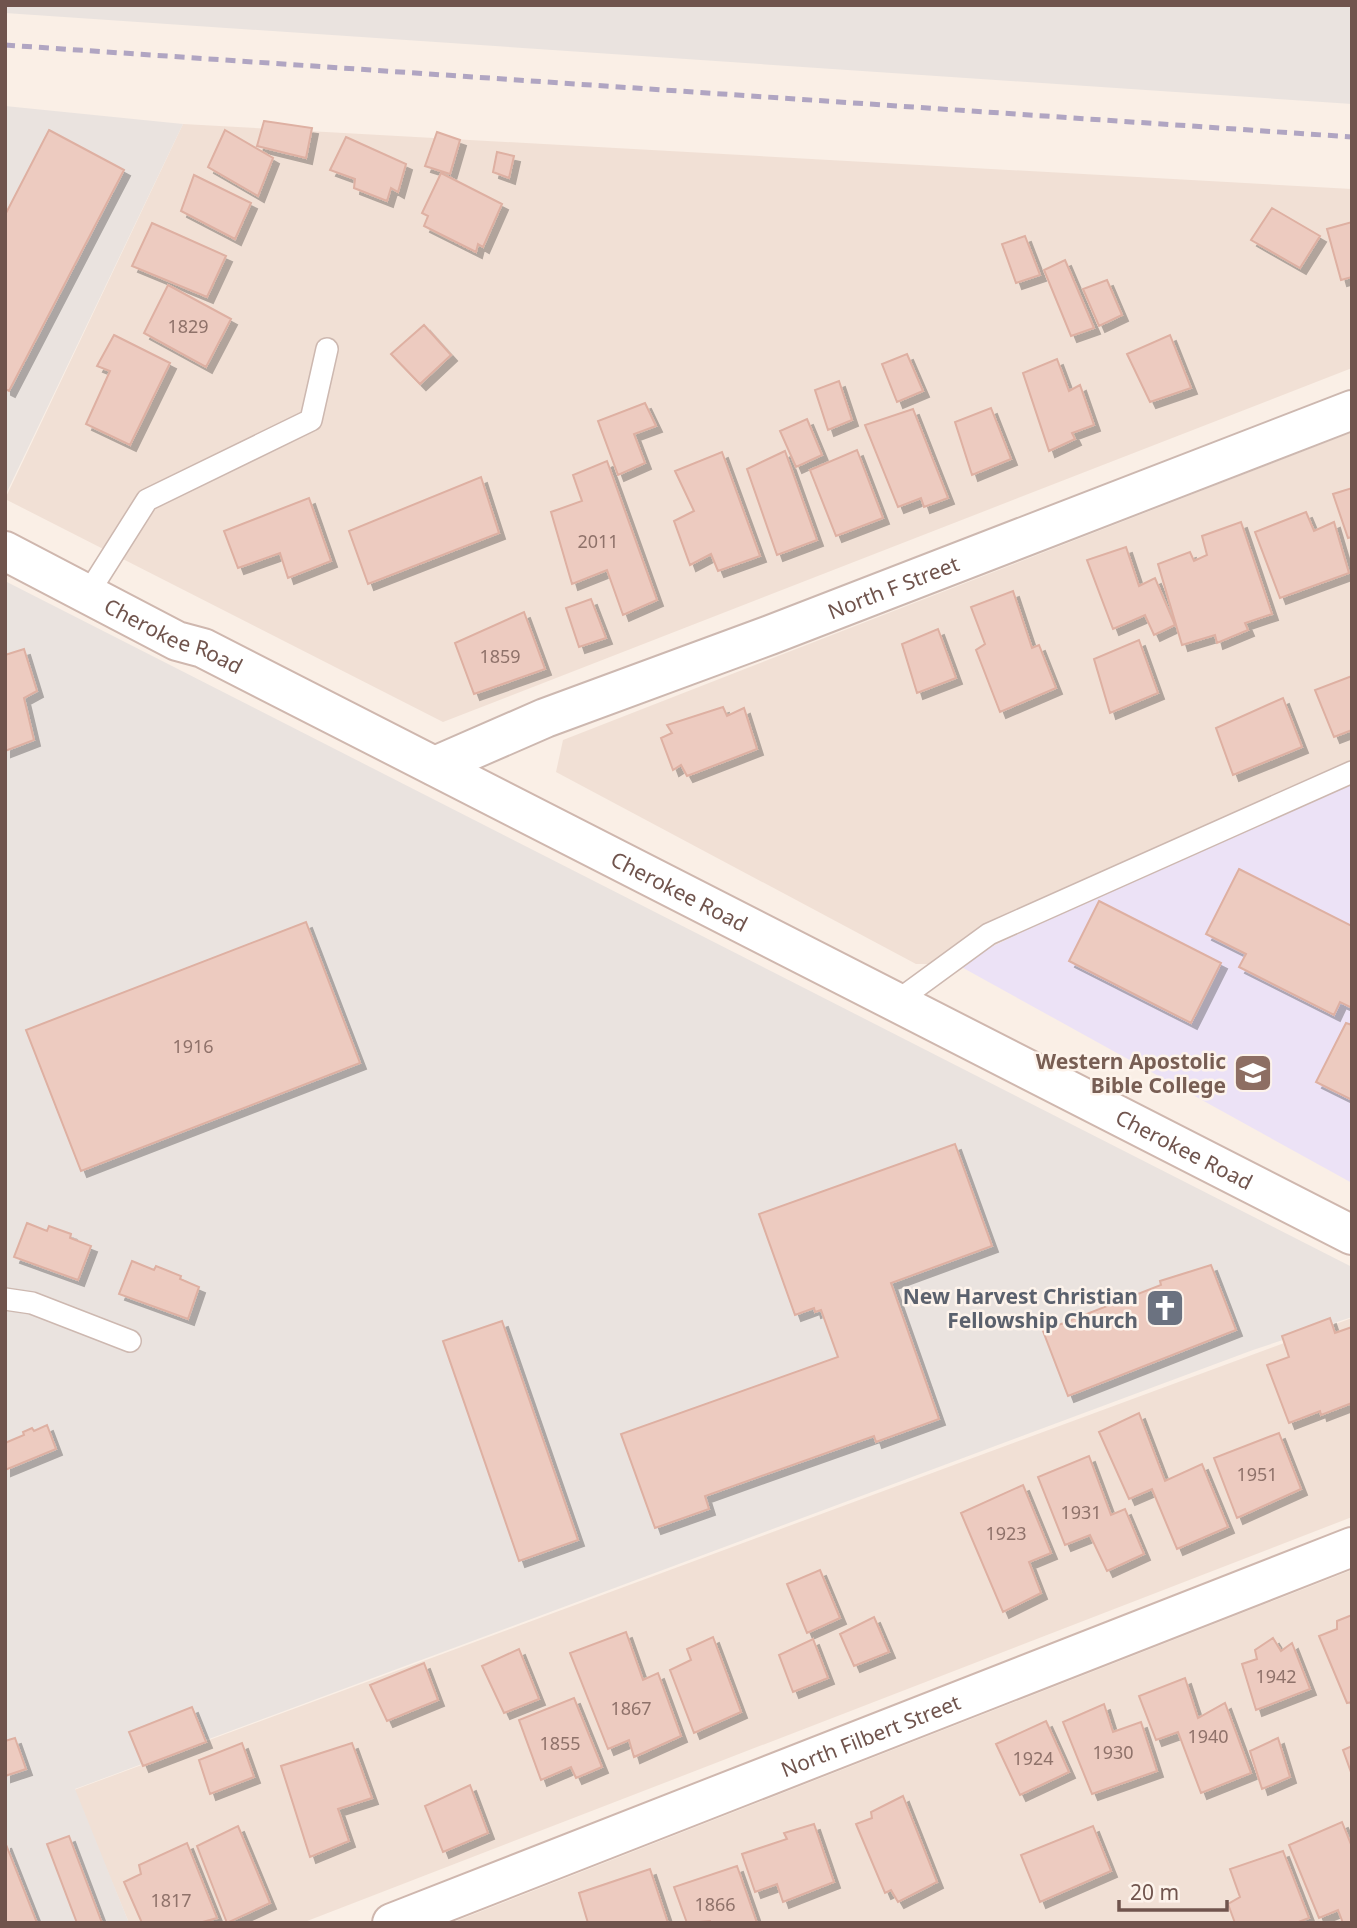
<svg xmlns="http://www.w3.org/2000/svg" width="1357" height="1928" viewBox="0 0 1357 1928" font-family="'Noto Sans',sans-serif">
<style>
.residential{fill:#f1e0d5}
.industrial{fill:#eae3df}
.education{fill:#ece2f6}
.building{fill:#edcbc0;stroke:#deb0a2;stroke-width:2;filter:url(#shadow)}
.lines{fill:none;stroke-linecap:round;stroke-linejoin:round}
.lane-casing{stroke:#cdb8b0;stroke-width:24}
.street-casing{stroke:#cdb8b0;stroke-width:42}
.secondary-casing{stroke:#cfb7ae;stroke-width:42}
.lane{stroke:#fff;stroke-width:21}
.street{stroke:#fff;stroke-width:38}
.secondary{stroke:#fff;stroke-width:38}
.rail{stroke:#b0a5c2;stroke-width:5;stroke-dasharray:10 7;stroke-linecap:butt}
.labels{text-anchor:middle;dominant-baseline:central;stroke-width:5;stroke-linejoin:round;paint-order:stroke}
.number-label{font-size:18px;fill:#8f726a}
.street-label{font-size:21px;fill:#70544d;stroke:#fdf3eb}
.education-label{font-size:21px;font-weight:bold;fill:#785e54;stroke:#fdf3eb;text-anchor:end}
.worship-label{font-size:21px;font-weight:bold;fill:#5b616d;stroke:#fdf3eb;text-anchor:end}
</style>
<defs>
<filter id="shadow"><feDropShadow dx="6" dy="6" stdDeviation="0" flood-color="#0004"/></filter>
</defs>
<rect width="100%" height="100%" fill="#faefe6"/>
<path class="residential" d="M183,124L1352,189V368L443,722L5,499Z
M1352,432V773L956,964H916L556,772L563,740Z
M1352,1318V1517L302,1923H129L74,1790Z
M1352,1570V1923H451Z"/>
<path class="industrial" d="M5,5H1352V104L5,13Z
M5,106L183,124L5,496Z
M5,581L1352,1267V1317L1253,1350L75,1789L129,1923H5Z"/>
<path class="education" d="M1352,773V1183L956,964Z"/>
<path class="building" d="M264,121L312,128L306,158L257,146Z
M49,130L124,170L9,391L5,389V215Z
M225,130L273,158L258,196L208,167Z
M437,132L460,140L450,174L425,166Z
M346,137L406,164L398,192L391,188L387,201L354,188L355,179L330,170Z
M497,152L514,156L509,178L493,172Z
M441,173L502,204L483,247L478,244L476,252L424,226L428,216L422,213Z
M194,175L251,203L235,239L181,211Z
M1272,208L1320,236L1300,268L1251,240Z
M1352,222V277L1341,280L1327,229Z
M152,223L226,256L207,297L132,266Z
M1025,236L1040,275L1016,283L1002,244Z
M1065,260L1094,328L1071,336L1044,270Z
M1107,280L1122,315L1099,326L1083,289Z
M168,285L231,319L206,367L144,333Z
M424,325L451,355L420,384L391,354Z
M114,335L170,363L130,445L86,424L110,371L97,366Z
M1170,335L1191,388L1150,402L1127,354Z
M907,354L923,391L897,402L882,364Z
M1057,359L1069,391L1080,385L1094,425L1072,433L1075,439L1049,451L1023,373Z
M839,381L852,420L828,430L815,390Z
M645,403L656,426L634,434L645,463L618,475L598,421Z
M991,408L1011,459L972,475L955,422Z
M913,409L948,498L924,507L921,498L898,507L865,425Z
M807,419L822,455L796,467L780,431Z
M857,450L883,518L836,536L810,470Z
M785,451L817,540L777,555L747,469Z
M722,452L760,556L718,571L711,554L690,565L674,521L694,511L675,471Z
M607,461L657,600L623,615L607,570L572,584L551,512L582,501L573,475Z
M481,477L499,533L368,584L349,531Z
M1352,488V537L1348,538L1333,494Z
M309,498L331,561L288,578L280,553L238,568L224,531Z
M1306,512L1314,531L1334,522L1349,573L1280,598L1255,532Z
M1241,522L1272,614L1245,623L1248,630L1217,643L1215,635L1182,645L1158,564L1190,552L1194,561L1207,555L1202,536Z
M1126,547L1139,586L1155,578L1175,625L1154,635L1145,615L1113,629L1087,560Z
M1013,591L1032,648L1039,645L1056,688L1000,712L976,650L985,644L971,607Z
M591,599L606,638L579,647L566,608Z
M524,612L545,669L474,694L455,643Z
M938,629L956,678L917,693L902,644Z
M1139,640L1158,693L1110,713L1094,659Z
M24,649L37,691L24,698L34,740L5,751V655Z
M1352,676V730L1334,737L1315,690Z
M1283,698L1302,747L1233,775L1216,728Z
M723,707L727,716L744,708L757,749L687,776L681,765L673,770L661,738L672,733L667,725Z
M1239,869L1352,926V1008L1340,1002L1334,1015L1239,967L1246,954L1206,934Z
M1099,901L1221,963L1191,1023L1069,961Z
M306,922L360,1063L81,1171L26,1030Z
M1346,1023L1352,1025V1100L1316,1082Z
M955,1144L992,1246L891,1283L939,1419L876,1442L874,1436L705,1496L709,1509L655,1528L621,1434L838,1357L821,1310L815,1312L814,1308L795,1315L759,1214Z
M27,1223L47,1231L49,1226L71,1234L70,1238L91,1246L78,1280L14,1257Z
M132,1261L154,1270L156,1266L181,1276L180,1279L199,1287L188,1319L119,1294Z
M1211,1265L1236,1330L1068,1396L1043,1331L1161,1285L1160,1281Z
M1330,1318L1335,1333L1352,1327V1403L1321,1415L1320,1411L1289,1423L1267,1365L1289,1357L1282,1336Z
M502,1321L578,1540L519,1561L443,1341Z
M1139,1413L1165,1481L1202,1464L1228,1527L1177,1549L1152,1489L1129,1499L1099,1432Z
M47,1425L56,1449L5,1470V1443L24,1435L23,1432L32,1428L34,1431Z
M1279,1433L1301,1489L1237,1518L1214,1458Z
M1089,1456L1111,1515L1125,1509L1144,1554L1107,1571L1090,1535L1065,1545L1038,1477Z
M1023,1485L1051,1553L1029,1562L1041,1593L1003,1612L961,1513Z
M820,1570L840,1618L807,1633L787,1584Z
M1352,1615V1702L1347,1703L1319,1636L1337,1629V1621Z
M874,1617L889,1652L854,1666L840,1634Z
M626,1632L643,1680L658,1673L681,1736L634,1757L629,1740L608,1749L570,1653Z
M713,1637L741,1712L694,1733L670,1670L691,1660L687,1649Z
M1273,1638L1281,1651L1292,1643L1310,1689L1256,1710L1242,1664L1257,1659L1255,1650Z
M813,1639L828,1678L793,1692L779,1655Z
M519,1649L539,1699L504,1713L482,1666Z
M424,1663L438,1700L387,1721L370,1685Z
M1185,1678L1198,1718L1225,1703L1251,1773L1201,1793L1178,1732L1156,1740L1139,1696Z
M574,1698L602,1767L576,1778L571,1767L541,1780L519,1720Z
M1104,1704L1113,1732L1141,1722L1157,1771L1092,1794L1063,1722Z
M192,1707L206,1742L143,1766L129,1732Z
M1046,1721L1069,1772L1020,1795L996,1744Z
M15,1738L26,1769L5,1776V1741Z
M1278,1738L1290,1777L1262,1789L1250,1751Z
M242,1743L254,1777L210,1794L199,1760Z
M352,1743L372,1798L338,1809L349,1841L310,1857L281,1766Z
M1352,1746V1775L1343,1750Z
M470,1785L488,1833L443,1852L425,1806Z
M903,1796L937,1882L898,1902L891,1890L885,1893L856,1824L872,1818L871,1812Z
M1342,1822L1352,1847V1923H1343L1338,1910L1319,1918L1289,1845Z
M814,1824L834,1882L783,1902L777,1884L755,1892L742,1854L787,1839L784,1833Z
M238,1826L270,1903L227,1923L197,1846Z
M1093,1826L1111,1871L1040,1902L1021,1855Z
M69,1836L102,1923H77L47,1844Z
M5,1842L37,1923H5Z
M187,1843L217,1918L199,1923H142L124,1882L141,1874L139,1865Z
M1283,1851L1309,1918L1296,1923H1235L1228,1904L1240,1897L1230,1869Z
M737,1866L757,1923H711L710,1921L687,1923L674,1887Z
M650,1869L668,1923H588L579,1893Z"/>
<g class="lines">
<g class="lane-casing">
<path id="lane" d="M87,595L147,500L311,420L327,349
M896,1002L989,934L1352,772
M5,1299L32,1303L130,1341"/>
</g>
<g class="street-casing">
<g id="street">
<path id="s1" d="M435,766L545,718L770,635L1352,410"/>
</g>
</g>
<g class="secondary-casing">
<g id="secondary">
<path id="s2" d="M5,551L177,641L203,648L1352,1235"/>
<path id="s3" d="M392,1923L1352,1547"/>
</g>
</g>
<use href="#lane" class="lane"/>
<use href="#street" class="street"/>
<use href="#secondary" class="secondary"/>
<path class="rail" d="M5,45L1352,137"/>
</g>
<defs>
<g id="school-square" transform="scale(2.0125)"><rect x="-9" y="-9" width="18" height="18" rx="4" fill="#8d6e63" stroke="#fdf3eb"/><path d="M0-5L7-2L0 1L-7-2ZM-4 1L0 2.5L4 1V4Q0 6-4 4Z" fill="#fff"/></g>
<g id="church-square" transform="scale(2.0125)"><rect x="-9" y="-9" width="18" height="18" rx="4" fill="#6b7280" stroke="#fdf3eb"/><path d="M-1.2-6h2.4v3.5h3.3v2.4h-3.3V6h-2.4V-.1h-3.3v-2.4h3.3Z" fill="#fff"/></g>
</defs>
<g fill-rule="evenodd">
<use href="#school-square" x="1253" y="1073"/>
<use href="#church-square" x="1165" y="1308"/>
</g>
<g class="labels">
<g class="number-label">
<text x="188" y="326">1829</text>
<text x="598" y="541">2011</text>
<text x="500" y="656">1859</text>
<text x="193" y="1046">1916</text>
<text x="1257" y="1474">1951</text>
<text x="1081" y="1512">1931</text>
<text x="1006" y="1533">1923</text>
<text x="1276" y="1676">1942</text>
<text x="631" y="1708">1867</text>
<text x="1208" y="1736">1940</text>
<text x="560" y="1743">1855</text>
<text x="1113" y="1752">1930</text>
<text x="1033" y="1758">1924</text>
<text x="171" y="1900">1817</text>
<text x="715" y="1904">1866</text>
</g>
<g class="street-label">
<text stroke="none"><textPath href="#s1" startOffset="492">North F Street</textPath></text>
<text stroke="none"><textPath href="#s2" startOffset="189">Cherokee Road</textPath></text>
<text stroke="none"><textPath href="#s2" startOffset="756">Cherokee Road</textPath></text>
<text stroke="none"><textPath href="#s2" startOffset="1323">Cherokee Road</textPath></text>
<text stroke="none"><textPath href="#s3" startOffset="514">North Filbert Street</textPath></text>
</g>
<g class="education-label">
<text x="1226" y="1061">Western Apostolic<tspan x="1226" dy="24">Bible College</tspan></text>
</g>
<g class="worship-label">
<text x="1138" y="1296">New Harvest Christian<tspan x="1138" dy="24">Fellowship Church</tspan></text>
</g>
</g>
<rect width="1357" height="1928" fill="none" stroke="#70544d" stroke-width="14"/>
<path d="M1119 1900v10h108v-10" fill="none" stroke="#70544d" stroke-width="3.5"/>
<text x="1130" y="1900" font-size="21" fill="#70544d" stroke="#fdf3eb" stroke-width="5" paint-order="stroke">20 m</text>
</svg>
